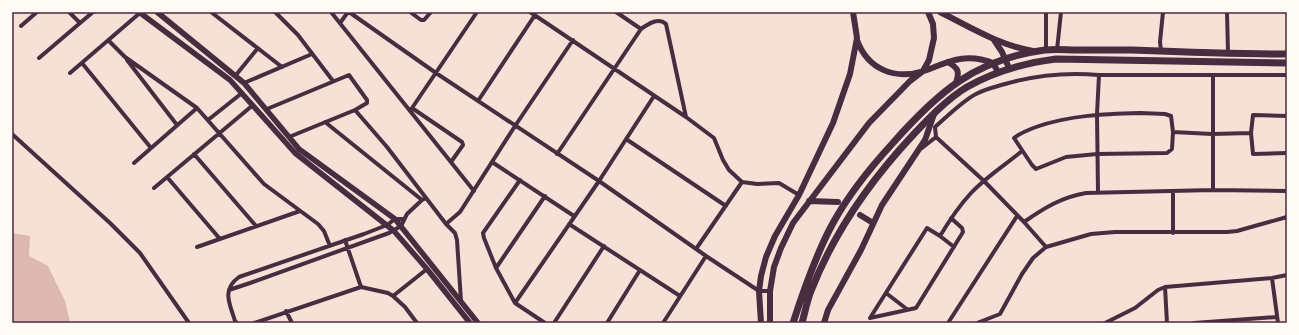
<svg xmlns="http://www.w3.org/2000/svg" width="1299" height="335" viewBox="0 0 1299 335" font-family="Raleway,sans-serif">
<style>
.water{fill:#dcb8b0}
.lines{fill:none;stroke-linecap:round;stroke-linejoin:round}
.minor{stroke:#4a2c40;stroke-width:4}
.tertiary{stroke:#4a2c40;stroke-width:5.5}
.secondary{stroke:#4a2c40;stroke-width:6}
.trunk{stroke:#4a2c40;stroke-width:7}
.neatline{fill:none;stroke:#4a2c40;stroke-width:1.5}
</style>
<rect width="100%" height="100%" fill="#f7e1d7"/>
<path class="water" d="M12,233L30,236L29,256L48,266L65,301L70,322L73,323H12Z"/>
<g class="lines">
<path class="minor" d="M69,12L80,23
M211,12L282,67
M275,12L298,35L333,81
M331,12L474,191
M349,12L436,73L599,181L706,256L759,291H770
M410,12L421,20H424L431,12
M530,12L686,117L714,138L723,160L729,170L742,182L757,184L779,183L799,195
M616,12L641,29
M1046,12V50
M1227,12L1228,53
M340,23L348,12
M21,26L37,12
M109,41L125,57L197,108L264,184L318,224L324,231L330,246
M1057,50L1061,12
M1161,51L1160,42L1163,12
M39,58L93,12
M127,60L177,125
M82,63L151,148
M70,73L141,12
M236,75L258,48
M1213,76V190
M244,83L312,54
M478,101L535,15
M412,108L462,142L463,145L451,162
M267,109L349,75L367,100V103L355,110L289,137
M355,110L387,147L446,224L455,233L457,240L461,301
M410,111L477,12
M1140,113L1165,114L1171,116L1173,132L1172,149L1167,153L1097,154L1066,157L1036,169L1032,165L1014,138C1020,133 1028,130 1036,127C1070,115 1105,114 1140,113Z
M1287,116L1253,115L1251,133L1253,154L1287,153
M208,120L242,93
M325,122L422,200
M1173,132L1212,134L1251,133
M12,134L110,223L140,253L189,323
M626,139L726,206
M922,148L936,137
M194,154L256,226
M557,154L641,29C648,24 658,17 666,24L686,117
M492,162L574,216
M134,163L197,108
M167,177L220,239
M520,180L483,233L484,238L496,268L515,303L545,323
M154,188L253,105
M1098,192L1097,114L1099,75
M951,218L962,228L963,232L916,308L870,318L927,228L940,236C949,221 959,206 971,193C986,177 1005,165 1022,151
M1024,222C1044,208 1062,197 1086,193L1213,190L1287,191
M446,224L460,212L515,126L573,40
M569,224L680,296
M1173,233V191
M940,236L954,247
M345,240L361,287
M197,247L300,211
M1046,247L1091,234L1115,232H1227L1237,231L1287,217
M696,249L742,182
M496,268L545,196
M1272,278L1278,323
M1165,287L1167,323
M229,290L250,283L389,233L401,226L407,214L422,200L426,198
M886,293L908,310
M393,296L427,269
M515,303L599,181L654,96
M286,311L292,323
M237,323L235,321C230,304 221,290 239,277L364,234L387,225L395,219H404
M254,323L361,287L388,293L393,296L405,307L417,323
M554,323L604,246
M607,323L640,270
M663,323L706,256
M948,323L1017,216
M977,323L1000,314L1022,274L1033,258L1046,247L1024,222L984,181L936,137L935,127C948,116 961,102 976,94C985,89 995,87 1005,84C1036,75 1066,72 1099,75H1287
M1105,323L1135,308L1158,290L1165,287L1272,278L1287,275
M1194,323L1277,317"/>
<path class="tertiary" d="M139,12L230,80L295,153L394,231L427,269L470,323
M157,12L244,83L299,149L395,219L478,323"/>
<path class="secondary" d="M940,12C970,27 999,45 1033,51
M857,40C868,70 895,80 924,71C936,67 947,61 960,59C971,57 983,59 993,63L998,72
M994,40L1002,52L1009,68
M948,62C958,68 960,71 956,83
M809,201L838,202
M860,215L873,223
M761,323L759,291L761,276L766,257L775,236L799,195L833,123L850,74L857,38L853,12
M770,323V291L774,267L781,248L793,223L869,123L910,81L923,71L929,60L934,38L933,24L928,12
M824,323L828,310L861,250L882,205L925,140L934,114"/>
<path class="trunk" d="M793,323C804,289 816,254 833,223C849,194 870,168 892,144C937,93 975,59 1045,50C1056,49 1067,50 1077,50C1095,50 1113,50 1131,50C1183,52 1235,54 1287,54
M802,323C805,312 807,301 811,291C834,232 870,181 913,135C929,118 947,99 967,87C995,71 1024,63 1056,59L1287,63"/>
</g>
<rect width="1299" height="335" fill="none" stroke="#fffaf5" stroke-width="26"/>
<rect x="13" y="13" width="1273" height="309" class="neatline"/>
</svg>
